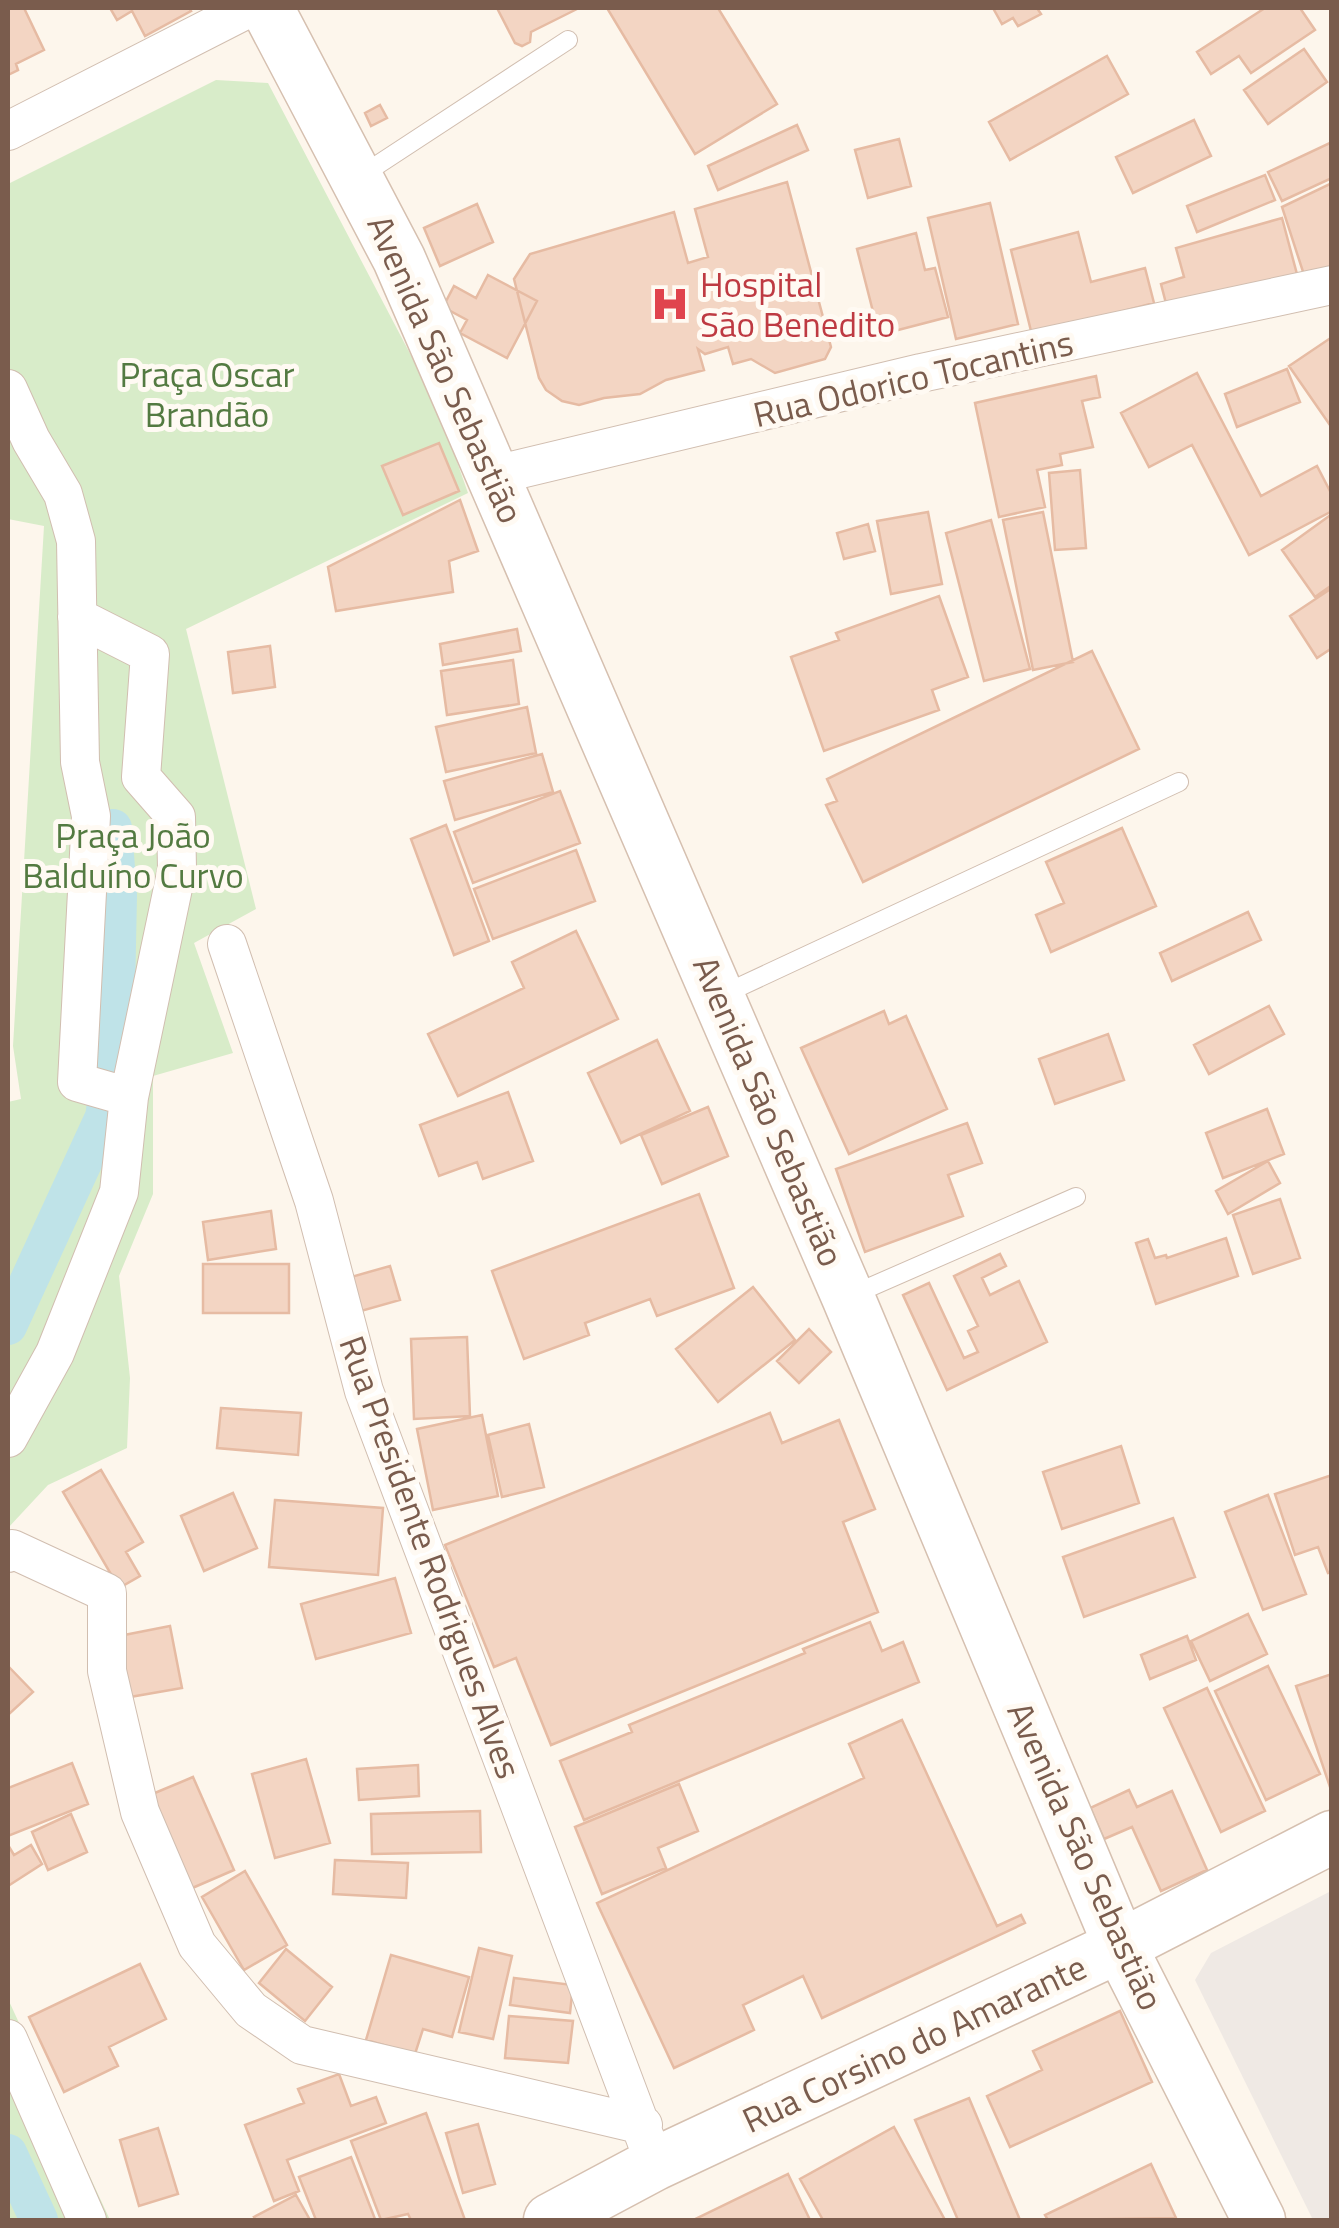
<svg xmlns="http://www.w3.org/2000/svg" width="1339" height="2228" viewBox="0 0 1339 2228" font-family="'Titillium Web',sans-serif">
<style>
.industrial{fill:#efe9e4}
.green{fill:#d8ecc9}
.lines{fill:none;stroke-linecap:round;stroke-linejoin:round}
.canal{stroke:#bfe3e8;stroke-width:38}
.building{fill:#f3d5c3;stroke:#e6bba3;stroke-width:2.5}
.lane-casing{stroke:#d1beb0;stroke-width:20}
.street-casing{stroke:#d1beb0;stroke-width:40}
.secondary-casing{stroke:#d6c0b0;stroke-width:55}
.lane{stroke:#fff;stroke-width:18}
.street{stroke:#fff;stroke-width:38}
.secondary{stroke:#fff;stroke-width:52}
.labels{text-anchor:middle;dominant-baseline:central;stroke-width:10;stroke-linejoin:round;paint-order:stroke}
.health-label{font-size:35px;fill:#be3a42;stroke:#fffaf3;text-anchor:start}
.street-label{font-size:35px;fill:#7a5c4d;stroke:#fffaf3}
.park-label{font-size:35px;fill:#537a41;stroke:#fffaf3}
</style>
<rect width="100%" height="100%" fill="#fdf6ec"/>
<path class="industrial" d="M1331,1891V2220H1313L1195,1980L1211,1953Z"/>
<path class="green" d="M216,80L268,83L437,405L468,493L186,629L256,909L194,943L233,1053L153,1076V1194L119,1276L130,1378L127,1448L48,1485L8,1528V1102L21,1099L13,1046L44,526L8,519V184Z
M8,1999L110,2220H8Z"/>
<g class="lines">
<path class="canal" d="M8,1326L104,1117L115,1044L118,895L113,828
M8,2153L39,2220"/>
</g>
<path class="building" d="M8,8H24L44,50L16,64L18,70L8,75Z
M110,8H189L191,11L145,36L132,11L117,20Z
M497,8H579L531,32L530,42L522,46L515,43Z
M607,8H718L777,104L695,154Z
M993,8H1037L1041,14L1018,26L1013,18L1002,24Z
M1265,8H1300L1315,30L1251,73L1239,56L1211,74L1197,52Z
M1304,49L1327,82L1268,124L1244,90Z
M1107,56L1128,94L1010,160L989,122Z
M380,105L387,118L371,126L365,113Z
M1194,120L1211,156L1133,193L1116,157Z
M797,125L808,150L718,190L708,166Z
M899,139L911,186L868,198L855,150Z
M1332,142V178L1282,201L1268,172Z
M1265,175L1275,200L1197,232L1187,206Z
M787,182L831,347L825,359L775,373L751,359L733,364L728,347L705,354L698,349L704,370L666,380L640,394L604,398L579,405L562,401L546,390L539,378L514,279L530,254L674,212L688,263L708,257L695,209Z
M1332,183V274L1306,281L1282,207Z
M990,203L1018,324L956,339L928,218Z
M477,204L493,242L440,266L424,228Z
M1282,218L1298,278L1169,315L1161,284L1184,277L1176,248Z
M1078,232L1091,282L1145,268L1154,303L1032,335L1011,250Z
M916,233L925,270L935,268L948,317L879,335L857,249Z
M488,275L537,301L507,358L460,333L467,320L443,307L454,286L476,298Z
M1332,337V428L1289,366Z
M1287,369L1300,402L1237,427L1225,394Z
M1197,373L1261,496L1317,466L1332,495V511L1249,555L1192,445L1149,467L1121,413Z
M1096,376L1100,397L1082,401L1093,447L1060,454L1062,465L1037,470L1045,507L999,517L975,403Z
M439,443L459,491L403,515L382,466Z
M1080,470L1086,548L1055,550L1049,473Z
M460,500L478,551L449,561L453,592L336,611L328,567Z
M928,512L942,584L891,594L877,521Z
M1043,512L1073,662L1033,670L1003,520Z
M1332,514V585L1315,597L1282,550Z
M991,520L1030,669L984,681L946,533Z
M868,524L875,551L844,559L837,533Z
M1332,588V648L1317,658L1290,616Z
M939,596L968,677L932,690L939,710L824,751L791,657L839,640L836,633Z
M517,629L521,651L443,665L440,644Z
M270,646L275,687L233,693L228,652Z
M1092,651L1139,749L863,882L826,805L837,801L827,779Z
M513,660L519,704L447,715L441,671Z
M527,707L536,753L446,772L436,727Z
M542,754L553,792L455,820L444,781Z
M560,791L580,843L473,883L454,832Z
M446,825L489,941L454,955L411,839Z
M1122,828L1156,906L1051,952L1036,915L1064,903L1046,862Z
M576,850L595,901L493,939L474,889Z
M1248,912L1261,940L1172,981L1160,953Z
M576,931L618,1019L458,1096L428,1034L524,988L512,962Z
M1269,1006L1284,1034L1209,1074L1194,1045Z
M884,1011L889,1024L906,1016L947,1109L849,1154L801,1048Z
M1108,1034L1124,1080L1055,1104L1039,1059Z
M657,1040L690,1111L621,1143L588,1073Z
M508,1092L533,1161L483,1179L477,1162L439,1176L420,1125Z
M708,1107L728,1156L662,1184L641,1135Z
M1267,1109L1284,1154L1223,1178L1206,1133Z
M967,1123L982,1163L948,1175L963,1216L865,1252L836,1169Z
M1268,1161L1280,1183L1228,1214L1216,1191Z
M699,1194L734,1288L657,1316L650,1299L585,1323L589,1335L524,1359L492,1271Z
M1280,1199L1300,1258L1253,1274L1233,1215Z
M271,1211L276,1249L208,1260L203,1222Z
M1226,1238L1238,1276L1156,1304L1136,1243L1148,1239L1155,1258L1166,1255L1167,1258Z
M1000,1254L1006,1266L982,1278L990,1295L1019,1281L1047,1342L947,1390L903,1295L929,1283L964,1358L978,1352L968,1331L978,1326L954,1276Z
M203,1264H289V1313H203Z
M390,1266L400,1300L361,1311L351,1277Z
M753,1287L795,1340L718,1402L676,1349Z
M809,1329L831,1352L799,1383L777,1361Z
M467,1337L470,1416L414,1419L411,1339Z
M221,1408L301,1413L298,1455L217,1448Z
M770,1413L782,1443L839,1420L875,1509L843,1522L878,1612L551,1745L516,1658L494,1667L445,1545Z
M482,1415L498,1496L433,1510L417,1429Z
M529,1424L544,1487L502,1497L488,1435Z
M1121,1446L1139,1503L1062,1529L1043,1472Z
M101,1470L143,1542L126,1552L140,1576L119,1588L63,1492Z
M1332,1475V1572L1328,1573L1318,1547L1295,1555L1275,1494Z
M233,1493L257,1548L204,1571L181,1516Z
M1268,1495L1306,1594L1263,1610L1225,1512Z
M275,1500L383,1508L378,1575L269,1567Z
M1173,1518L1195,1577L1084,1617L1063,1557Z
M395,1578L411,1633L316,1659L301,1604Z
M1248,1614L1267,1654L1210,1681L1191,1641Z
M870,1622L882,1651L903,1642L919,1682L584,1820L560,1761L632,1732L629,1725L805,1653L803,1649Z
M170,1626L182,1688L130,1697L119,1636Z
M1187,1636L1196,1660L1150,1679L1141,1655Z
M8,1666L33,1692L8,1715Z
M1268,1666L1320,1774L1266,1800L1215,1691Z
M1332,1674V1789L1331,1790L1296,1686Z
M1207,1688L1265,1811L1221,1832L1164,1708Z
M902,1720L997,1926L1021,1915L1025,1923L822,2018L803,1976L743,2005L754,2030L674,2068L597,1903L864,1778L849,1744Z
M306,1759L330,1843L275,1858L252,1774Z
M72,1763L88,1804L8,1836V1788Z
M418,1765L419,1796L359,1800L357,1769Z
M193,1777L234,1870L190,1889L150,1795Z
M679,1784L698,1831L658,1848L666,1868L602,1894L575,1827Z
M1129,1790L1137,1807L1172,1791L1207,1870L1161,1891L1132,1827L1104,1839L1090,1808Z
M480,1811L481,1852L372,1854L371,1814Z
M71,1814L87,1852L48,1870L32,1832Z
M8,1845L14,1855L31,1845L42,1864L8,1886Z
M335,1860L408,1863L406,1898L333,1894Z
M245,1871L287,1945L244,1970L202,1897Z
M479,1948L512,1956L493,2039L459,2032Z
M286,1949L332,1987L305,2021L259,1983Z
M391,1955L469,1977L452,2037L423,2029L415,2054L366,2040Z
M140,1964L166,2019L109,2047L118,2066L64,2092L29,2017Z
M514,1978L573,1985L570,2013L510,2005Z
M1120,2011L1152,2082L1010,2147L987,2096L1042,2070L1033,2051Z
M509,2016L573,2021L568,2063L505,2058Z
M339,2074L351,2106L376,2097L386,2123L287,2160L299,2191L274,2201L245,2125L304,2103L298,2089Z
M969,2098L1020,2220H958L915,2120Z
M426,2113L465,2220H411L408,2214L381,2220L351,2141Z
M478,2124L495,2184L463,2193L446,2133Z
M894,2127L945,2220H823L800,2179Z
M158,2128L178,2194L139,2206L120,2140Z
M351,2157L375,2219L316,2220L299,2177Z
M1151,2164L1176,2218L1048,2220L1045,2215Z
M788,2174L810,2220H693Z
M296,2195L310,2220H256L254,2217Z"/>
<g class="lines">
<g class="lane-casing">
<path id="lane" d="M359,177L568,40
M724,994L1179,782
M852,1295L1076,1197"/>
</g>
<g class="street-casing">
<path id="street" d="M8,131L249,8
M8,389L31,440L63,494L76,541L80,762L91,816L77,1082L129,1097
M495,475L921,373L1332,285
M227,944L314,1201L364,1391L655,2164
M8,1438L55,1353L119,1192L129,1097L177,869L176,817L141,777L150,654L77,617
M8,1553L12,1549L107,1593V1671L140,1812L197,1945L251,2010L302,2045L643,2125
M8,2039L87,2220"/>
</g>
<g class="secondary-casing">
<path id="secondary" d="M267,8L399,259L848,1297L1120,1946L1259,2220
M550,2220L655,2164L1120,1946L1332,1837"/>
</g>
<use href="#lane" class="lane"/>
<use href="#street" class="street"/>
<use href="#secondary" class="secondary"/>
</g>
<defs>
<g id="hospital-bare" transform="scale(3)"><path d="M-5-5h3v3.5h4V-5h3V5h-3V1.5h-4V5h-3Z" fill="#e0444e" stroke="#fffaf3" stroke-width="2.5" paint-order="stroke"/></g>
</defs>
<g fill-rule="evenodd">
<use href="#hospital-bare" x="670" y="304"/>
</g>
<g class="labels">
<g class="health-label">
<text x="700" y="284">Hospital<tspan x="700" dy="40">São Benedito</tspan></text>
</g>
<g class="street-label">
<text transform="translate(446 369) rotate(66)">Avenida São Sebastião</text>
<text transform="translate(913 378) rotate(-13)">Rua Odorico Tocantins</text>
<text transform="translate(769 1111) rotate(67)">Avenida São Sebastião</text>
<text transform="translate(431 1557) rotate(70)">Rua Presidente Rodrigues Alves</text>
<text transform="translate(1086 1856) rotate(66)">Avenida São Sebastião</text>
<text transform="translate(914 2043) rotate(-25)">Rua Corsino do Amarante</text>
</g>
<g class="park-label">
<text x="207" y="374">Praça Oscar<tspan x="207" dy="40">Brandão</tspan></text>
<text x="133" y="835">Praça João<tspan x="133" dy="40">Balduíno Curvo</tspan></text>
</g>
</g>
<rect width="1339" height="2228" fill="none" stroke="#7a5c4d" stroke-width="20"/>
</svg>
